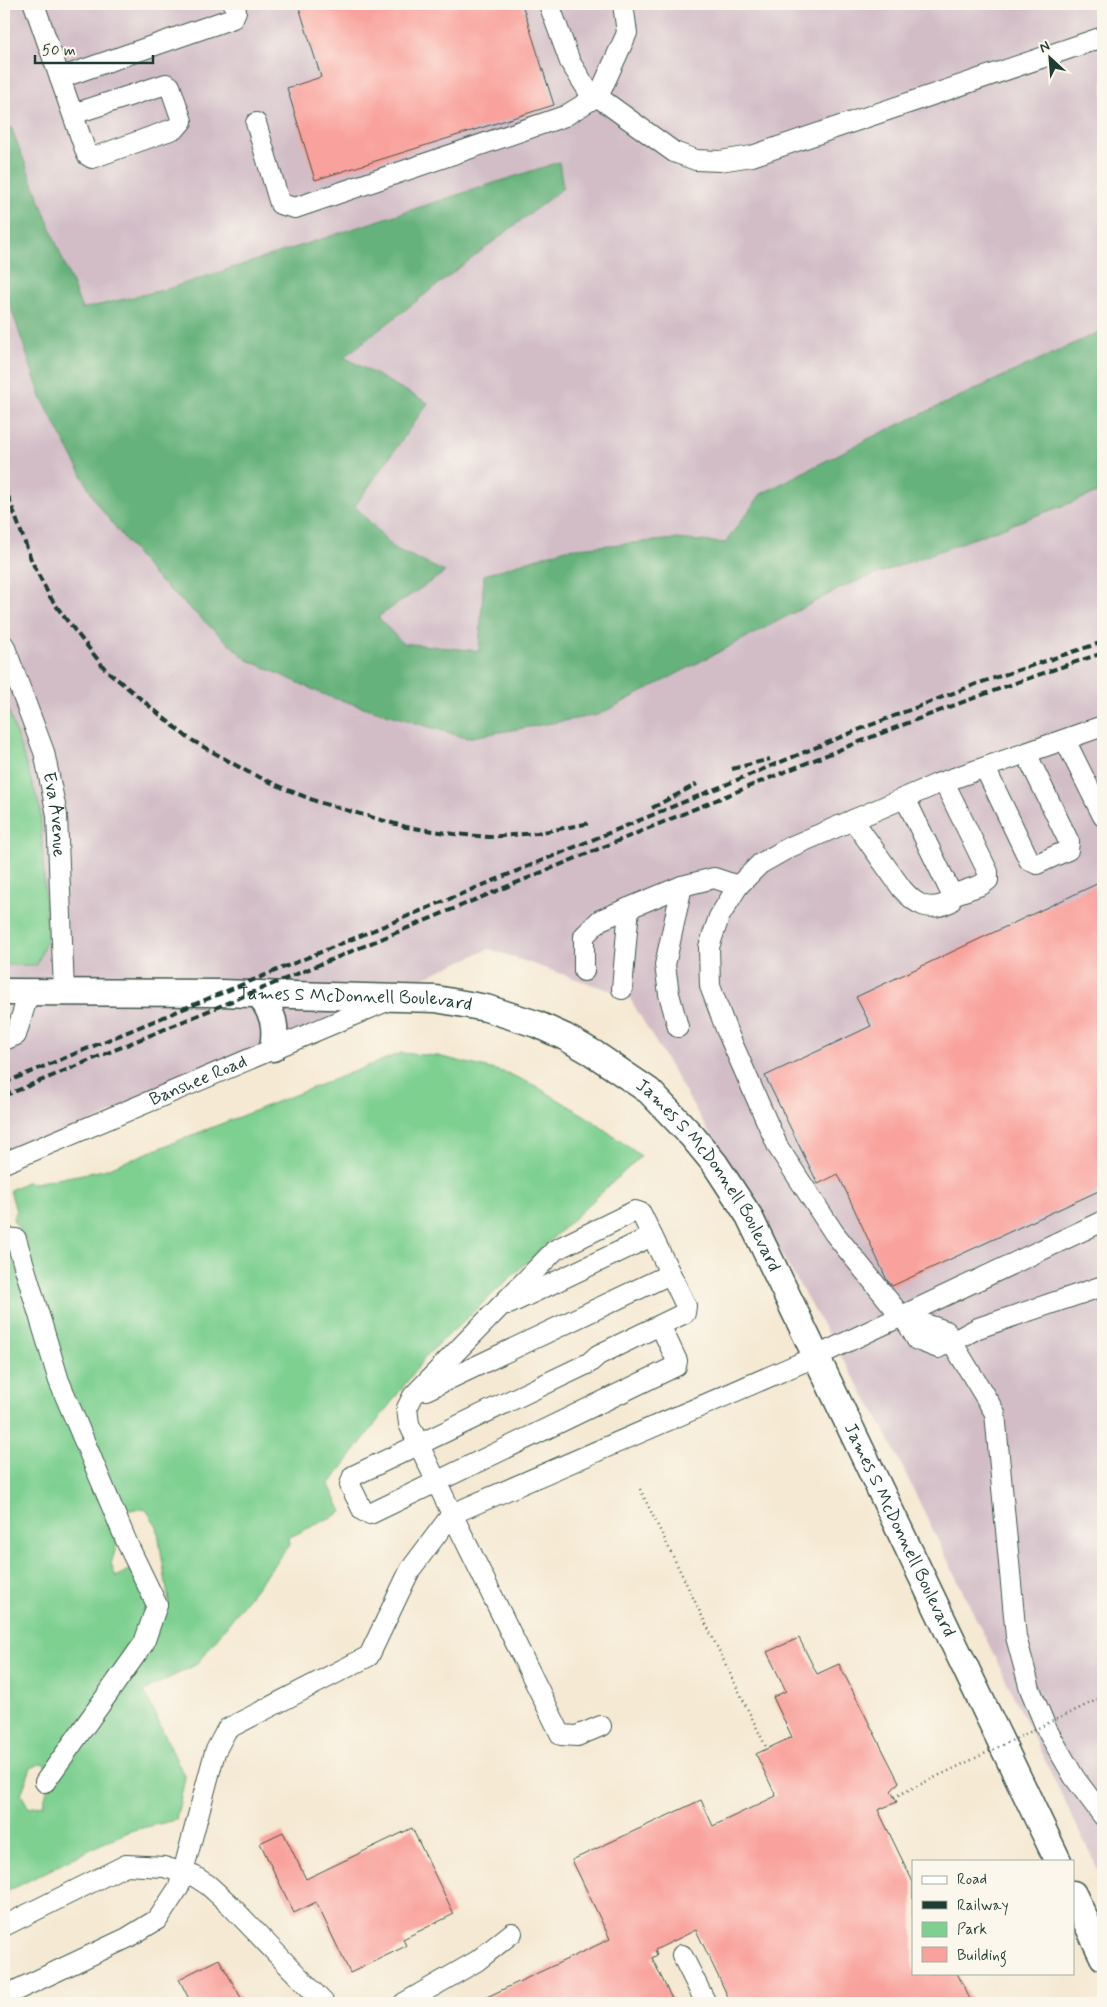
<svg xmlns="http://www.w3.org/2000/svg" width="1107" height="2007" viewBox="0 0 1107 2007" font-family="Mynerve,sans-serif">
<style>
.industrial{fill:#d2bdc7}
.green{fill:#7ed091;stroke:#4e8662}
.forest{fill:#66b27b;stroke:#427858}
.building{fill:#f9a19c}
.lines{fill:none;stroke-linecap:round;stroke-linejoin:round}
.minor-casing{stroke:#3f574c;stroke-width:22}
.major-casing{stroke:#3f574c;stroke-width:29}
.path{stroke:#3f574c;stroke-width:2.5;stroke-dasharray:1 4;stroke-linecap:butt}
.minor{stroke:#fff;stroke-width:20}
.major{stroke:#fff;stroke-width:26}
.rail{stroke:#1f3d34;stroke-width:4;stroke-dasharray:8 4;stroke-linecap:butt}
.path-bridge{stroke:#3f574c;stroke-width:2.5;stroke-dasharray:1 4;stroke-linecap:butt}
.labels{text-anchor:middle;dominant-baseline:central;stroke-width:4;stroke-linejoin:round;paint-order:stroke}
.street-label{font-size:18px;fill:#1f3d34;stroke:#fbf7ec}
</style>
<rect width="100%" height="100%" fill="#fbf7ec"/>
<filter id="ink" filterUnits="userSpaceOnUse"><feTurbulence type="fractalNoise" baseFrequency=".02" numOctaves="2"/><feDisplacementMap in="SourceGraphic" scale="10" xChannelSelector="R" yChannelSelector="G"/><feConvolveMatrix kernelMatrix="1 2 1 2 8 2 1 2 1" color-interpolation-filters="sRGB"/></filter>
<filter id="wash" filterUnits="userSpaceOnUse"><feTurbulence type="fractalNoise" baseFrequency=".0096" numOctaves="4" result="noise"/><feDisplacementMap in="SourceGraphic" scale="20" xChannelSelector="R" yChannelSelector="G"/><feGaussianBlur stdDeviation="1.12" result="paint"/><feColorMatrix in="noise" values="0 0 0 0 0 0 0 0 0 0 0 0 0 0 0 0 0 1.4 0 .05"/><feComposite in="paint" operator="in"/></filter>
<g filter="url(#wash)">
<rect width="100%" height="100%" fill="#f5e9d3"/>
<path class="industrial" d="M4,4H1103V1880L882,1425L629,997L489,949L4,1160Z"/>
<path class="green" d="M4,697L40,808L47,937L37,965H4Z
M401,1053L438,1056L507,1073L534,1085L587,1117L641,1156L427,1355L329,1485L342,1512L288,1538L289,1545L197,1664L144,1691L185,1778L176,1820L133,1830L109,1840L4,1893V1245L12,1256L117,1544L111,1564L116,1577L132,1568L153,1605L138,1643L48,1768L42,1763L31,1768L21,1794L29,1808L43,1805L48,1786L123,1677L169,1603L157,1526L145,1508L121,1511L64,1379L23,1248L29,1244L13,1220L16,1211L10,1190L26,1182L35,1183L104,1170Z"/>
<path class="forest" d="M11,127L82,309L167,289L559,162L563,188L344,357L428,403L355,506L394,548L445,572L378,617L402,643L479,651L484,575L566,549L676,539L725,543L761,494L870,438L1103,330V491L847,585L598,715L466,738L327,696L246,659L153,575L97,504L41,397L4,287V129Z"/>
<g id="blocks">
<path class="building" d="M298,4H522L554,105L315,180L287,88L321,77Z
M1103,881V1189L892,1286L887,1280L838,1174L818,1184L765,1076L871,1026L856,997Z
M799,1638L817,1674L839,1664L899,1782L891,1791L897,1802L878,1810L913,1882V1973H957L972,2003H731L696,1930L655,1950L657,1955L652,1958L674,2003H474L610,1939L572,1860L701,1800L713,1826L776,1796L756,1754L792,1737L773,1697L786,1691L767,1652Z
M412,1828L454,1914L403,1939L406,1946L350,1973L316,1902L294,1913L260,1843L283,1832L306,1879Z
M219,1959L244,2003H191L179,1979Z"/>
</g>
</g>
<g filter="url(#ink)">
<use href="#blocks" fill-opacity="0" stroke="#3f574c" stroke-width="1"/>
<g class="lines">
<g class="minor-casing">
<g id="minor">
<path d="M34,4L87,155L92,158L176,128L182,121L170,86L166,84L73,114"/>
<path d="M549,4L570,62L587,89L674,152L696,160L720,161L752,156L1103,37"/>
<path d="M60,78L233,18L236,11L234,4"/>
<path d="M256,123L280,204L295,208L565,116L599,95L627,33L623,4"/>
<path id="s1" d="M4,645L44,752L57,815L64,992"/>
<path d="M1065,740L1103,816"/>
<path d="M985,768L1029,860L1037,864L1068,850L1069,842L1026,753"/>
<path d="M944,782L988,872V880L981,885L952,895"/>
<path d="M853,820L902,889C917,906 929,912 950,902L952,895L905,798"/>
<path d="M584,971V936L600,920L682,886L714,878L738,886"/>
<path d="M622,989L629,908"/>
<path d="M678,1027L669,994L665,965L682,886"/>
<path d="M4,1040L16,1035L29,992"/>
<path id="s2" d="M4,1163L389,1000"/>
<path d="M4,1238L16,1239L59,1381L128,1545L157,1605L144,1643L45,1782"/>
<path d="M509,1304L652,1236"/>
<path d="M909,1326L925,1324L946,1331L949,1341L952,1342L995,1413L1016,1637L1030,1689L1047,1730L1074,1777L1103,1816"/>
<path d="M949,1341L938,1348L917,1340L909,1326L834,1233L778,1147L726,1029L710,986L709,947L719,917L738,886L760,864L790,847L937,784L1103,726"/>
<path d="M952,1342L978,1328L1103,1286"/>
<path d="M426,1390L670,1274"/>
<path d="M601,1726L577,1736L561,1735L452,1514L409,1424L407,1408L413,1396L555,1250L635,1211L641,1213L686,1306L685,1313L598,1355L589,1363L353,1476L350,1485L363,1511L370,1514L676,1366L677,1361L660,1325"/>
<path d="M4,1926L126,1865L164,1867L194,1876L208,1885L230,1905L324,2003"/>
<path d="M682,1955L706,2003"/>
<path d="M4,1996L127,1938L158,1919L179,1887L215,1752L227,1729L369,1656L410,1570L452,1514L817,1356L1103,1221"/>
<path d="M404,2003L477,1961L512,1933"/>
</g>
</g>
<g class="major-casing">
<g id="major">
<path id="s3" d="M4,992L219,993L436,999L486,1008L536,1024L565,1037L593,1053L649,1091L692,1136L715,1164L749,1216L1058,1861"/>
<path d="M260,994C273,1016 277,1023 273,1048"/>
<path d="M1073,1894L1103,1957"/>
</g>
</g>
<path class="path" d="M640,1489L767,1749"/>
<use href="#minor" class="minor"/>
<use href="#major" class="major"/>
<path class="rail" d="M4,485L32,562L50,597L65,618L106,670L188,738L248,772L288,790L318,802L406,827L454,834L489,837L537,833L591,823
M732,769L770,759
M652,808L697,784
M4,1083L858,730L979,683L1103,642
M4,1096C211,1010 418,923 625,838C783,772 941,706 1103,653"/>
<path class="path-bridge" d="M894,1797L1103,1697"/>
</g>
</g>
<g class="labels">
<g class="street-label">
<text stroke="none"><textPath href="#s1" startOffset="178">Eva Avenue</textPath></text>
<text stroke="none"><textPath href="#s3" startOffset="351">James S McDonnell Boulevard</textPath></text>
<text stroke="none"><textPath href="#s2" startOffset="211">Banshee Road</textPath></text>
<text stroke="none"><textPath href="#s3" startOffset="771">James S McDonnell Boulevard</textPath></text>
<text stroke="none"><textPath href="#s3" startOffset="1176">James S McDonnell Boulevard</textPath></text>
</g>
</g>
<rect width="1107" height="2007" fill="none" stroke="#fbf7ec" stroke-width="20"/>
<rect x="912" y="1860" width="162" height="115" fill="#fbf7ec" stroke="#a3ada2"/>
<rect x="922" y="1876" width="25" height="8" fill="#ffffff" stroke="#a3ada2"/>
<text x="957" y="1884" font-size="15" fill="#1f3d34">Road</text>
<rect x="922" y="1901" width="25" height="8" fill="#1f3d34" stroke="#a3ada2"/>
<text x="957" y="1910" font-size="15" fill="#1f3d34">Railway</text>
<rect x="922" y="1922" width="25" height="15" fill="#7ed091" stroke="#a3ada2"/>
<text x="957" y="1934" font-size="15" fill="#1f3d34">Park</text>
<rect x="922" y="1947" width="25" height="15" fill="#f9a19c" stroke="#a3ada2"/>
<text x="957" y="1960" font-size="15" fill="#1f3d34">Building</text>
<g transform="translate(1050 58) rotate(334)" stroke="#fbf7ec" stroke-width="4" paint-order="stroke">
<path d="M0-4L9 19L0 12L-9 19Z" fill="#1f3d34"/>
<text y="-8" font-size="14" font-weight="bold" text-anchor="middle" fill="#1f3d34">N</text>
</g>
<path d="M35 55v8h118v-8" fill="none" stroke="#1f3d34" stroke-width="2.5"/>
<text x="42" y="55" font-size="15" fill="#1f3d34" stroke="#fbf7ec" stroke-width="4" paint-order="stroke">50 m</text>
</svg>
